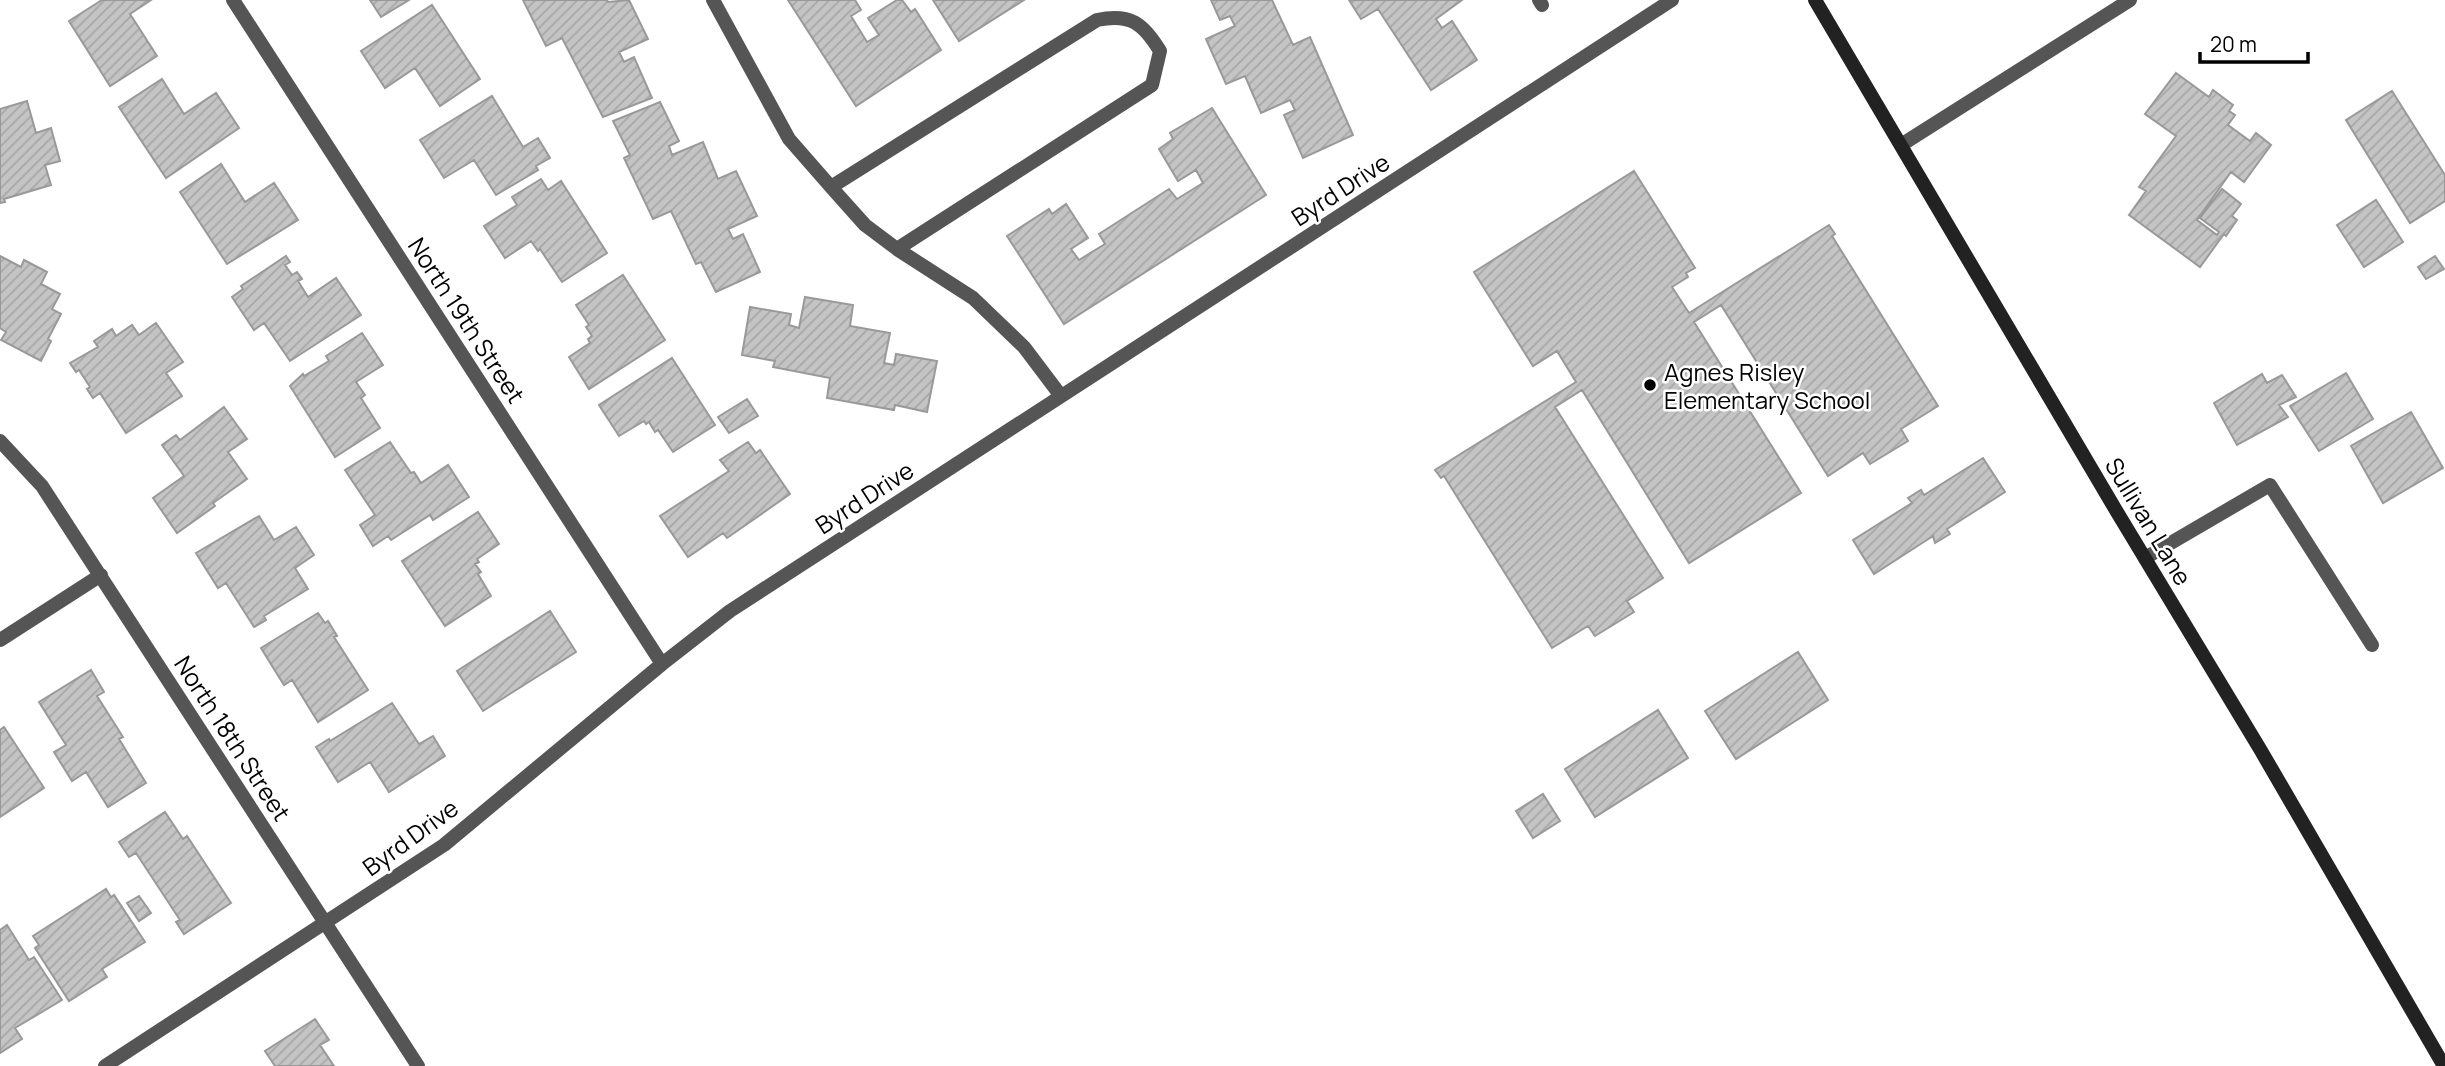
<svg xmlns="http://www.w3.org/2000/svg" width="2445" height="1066" viewBox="0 0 2445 1066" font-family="Manrope,sans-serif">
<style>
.building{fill:url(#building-hatch);stroke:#999;stroke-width:2}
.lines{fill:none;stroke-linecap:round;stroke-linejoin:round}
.lane{stroke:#555;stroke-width:14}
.street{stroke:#555;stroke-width:14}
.secondary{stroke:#222;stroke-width:14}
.poi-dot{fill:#000;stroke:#fff;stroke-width:2.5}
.labels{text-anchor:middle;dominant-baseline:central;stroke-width:5;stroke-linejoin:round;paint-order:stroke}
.street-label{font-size:24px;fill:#000;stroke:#fff}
.poi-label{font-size:24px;fill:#000;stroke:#fff;text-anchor:start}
</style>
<defs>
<pattern id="building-hatch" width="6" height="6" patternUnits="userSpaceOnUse" patternTransform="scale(1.75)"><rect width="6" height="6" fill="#c4c4c4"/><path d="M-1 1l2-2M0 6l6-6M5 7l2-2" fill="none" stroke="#a7a7a7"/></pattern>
</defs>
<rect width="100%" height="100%" fill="#fff"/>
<path class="building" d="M102,0H151L130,14L157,56L110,86L69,21Z
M370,0H409L381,17Z
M523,0H607L608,2L629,0L648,39L619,52L624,62L634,57L652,98L603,117L562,38L546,46Z
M788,0H855L861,10L851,16L867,42L879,35L868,18L897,0H902L911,12L915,9L941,50L856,106Z
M933,0H1024L959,41Z
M1211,0H1272L1293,45L1310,37L1353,135L1303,158L1284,115L1295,110L1290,100L1261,113L1245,76L1226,84L1206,39L1235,26L1230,16L1220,20Z
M1349,0H1462L1436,19L1442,28L1452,21L1477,60L1431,90L1378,9L1361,19Z
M432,5L480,79L440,106L415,68L385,88L361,51Z
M2176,73L2209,97L2213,90L2233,105L2229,111L2235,115L2228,125L2250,141L2256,133L2271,145L2244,182L2231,172L2197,220L2217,235L2219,232L2200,218L2222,189L2241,204L2232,216L2237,220L2226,236L2224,234L2200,267L2129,215L2146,191L2139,187L2176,136L2145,114Z
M162,79L184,114L216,93L239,128L166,178L119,107Z
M2392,91L2445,175V201L2410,223L2346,120Z
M492,96L523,147L538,138L550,158L536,166L538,170L496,195L474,160L444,178L420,140Z
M27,101L36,133L51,128L60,161L45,165L51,185L4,199L5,202L0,203V109Z
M660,102L679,141L669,146L672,155L703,142L718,179L736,171L757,216L728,229L733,239L743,234L760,272L716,292L701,262L696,264L671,211L653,219L624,158L630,155L613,121Z
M1212,108L1266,195L1064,324L1007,236L1049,209L1052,214L1066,204L1088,238L1071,249L1079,260L1105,244L1099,234L1169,189L1177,199L1203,183L1196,170L1178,181L1159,149L1173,139L1170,133Z
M221,164L245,202L274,183L298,220L227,264L180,192Z
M1634,171L1695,268L1686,273L1688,277L1672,287L1689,313L1829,225L1835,234L1832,236L1938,406L1901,429L1908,441L1870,464L1863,453L1828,476L1721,305L1694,322L1801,493L1689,563L1582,390L1555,407L1663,578L1627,601L1634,612L1595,636L1588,626L1552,648L1444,476L1441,478L1435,470L1576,382L1557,351L1533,366L1474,272Z
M541,179L548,190L561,181L607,253L562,282L540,249L538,251L531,241L505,258L484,226L517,205L512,197Z
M2376,200L2403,242L2364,267L2337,225Z
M0,256L21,267L24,260L47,272L41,284L60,294L52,309L61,314L48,339L51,341L41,361L1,340L6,332L0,328Z
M286,256L290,262L285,265L292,275L297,272L302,279L298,281L308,297L336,278L361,315L290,361L264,323L254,330L232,297L243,289L241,286Z
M2435,256L2444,269L2426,279L2418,267Z
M623,275L665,340L589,389L569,357L590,343L588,339L592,336L586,327L589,325L576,305Z
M805,297L853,305L850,326L890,333L884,363L894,365L896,354L937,361L927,412L895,405L894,410L827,398L830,378L773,367L775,361L742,355L750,307L791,314L789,325L799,328Z
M156,323L183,362L166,373L182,396L126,433L100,393L93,398L87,389L90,387L79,370L76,372L70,363L98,347L94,341L112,329L116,336L132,325L139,335Z
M362,333L383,365L356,382L365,395L361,398L380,428L335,457L290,386L303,374L304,376L329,361L326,356Z
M672,358L715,425L673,452L658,430L655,432L649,422L646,424L644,421L619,436L599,405Z
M2346,373L2373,419L2319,451L2290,406Z
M2262,374L2267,383L2282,375L2296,397L2279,405L2288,417L2237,445L2214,403Z
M747,399L758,416L729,433L718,417Z
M224,407L247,439L228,452L247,479L213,503L215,506L177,533L153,498L184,476L162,445L176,435L180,440Z
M2411,412L2443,468L2383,503L2351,446Z
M390,442L411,473L414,472L421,483L448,465L469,497L433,520L430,515L391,540L388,536L373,546L360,525L375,515L345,470Z
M748,442L756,453L760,450L790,494L727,538L723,533L688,557L660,516L729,471L720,460Z
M1983,458L2005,492L1947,529L1950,534L1935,543L1933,536L1874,574L1853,540L1912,503L1908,498L1921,490L1924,495Z
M478,512L499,544L477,559L479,562L475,564L481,572L478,574L491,596L445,626L402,561Z
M259,516L274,540L296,527L314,555L295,568L308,589L264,616L266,620L254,627L226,583L218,588L196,553Z
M550,611L576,652L483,711L457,671Z
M318,613L325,623L328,621L337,636L334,637L368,690L318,722L292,680L284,685L261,648Z
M1798,652L1828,700L1736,759L1705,711Z
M91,670L104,692L97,696L123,737L119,739L146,783L108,807L86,772L72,781L54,752L66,745L39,702Z
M392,703L419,744L433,736L445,756L389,792L370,762L338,782L316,747L329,739L330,741Z
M1658,710L1688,758L1595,817L1565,769Z
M4,727L44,788L0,817V730Z
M1543,794L1560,821L1533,838L1516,811Z
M165,812L183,839L187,836L231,903L184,934L176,922L180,920L136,853L129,857L119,842Z
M106,889L111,897L114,895L145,942L102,969L107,977L69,1001L35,948L39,945L33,936Z
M139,896L151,913L139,921L127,903Z
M7,925L29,960L34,957L62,1000L15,1028L22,1039L0,1053V930Z
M315,1019L329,1040L320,1045L334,1066H275L265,1051Z"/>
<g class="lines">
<path class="lane" d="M2145,558L2270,485L2372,645"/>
<path class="street" d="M233,0L662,664
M713,0L789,139L831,187L865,225L897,249L973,298L1024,347L1061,396
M1539,0L1542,5
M1901,145L2130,0
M831,187L1097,20C1130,13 1143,23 1160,51L1152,85L897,249
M0,441L42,486L418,1066
M0,640L101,575
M105,1066L444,845L662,664L730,611L1672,0"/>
<path class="secondary" d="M1815,0L2117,512L2260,749L2444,1066"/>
</g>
<circle class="poi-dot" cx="1650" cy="385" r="7"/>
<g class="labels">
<g class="street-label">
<text transform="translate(1340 189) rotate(-33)">Byrd Drive</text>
<text transform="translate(467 320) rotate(57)">North 19th Street</text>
<text transform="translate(864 497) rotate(-33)">Byrd Drive</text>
<text transform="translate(2149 521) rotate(59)">Sullivan Lane</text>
<text transform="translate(233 738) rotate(57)">North 18th Street</text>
<text transform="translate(410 837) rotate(-36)">Byrd Drive</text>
</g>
<g class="poi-label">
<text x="1664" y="371">Agnes Risley<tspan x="1664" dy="28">Elementary School</tspan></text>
</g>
</g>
<path d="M2200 52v10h108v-10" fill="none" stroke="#000000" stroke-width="3.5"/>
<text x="2210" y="52" font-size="21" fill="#000000" stroke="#ffffff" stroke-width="5" paint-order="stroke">20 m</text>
</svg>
